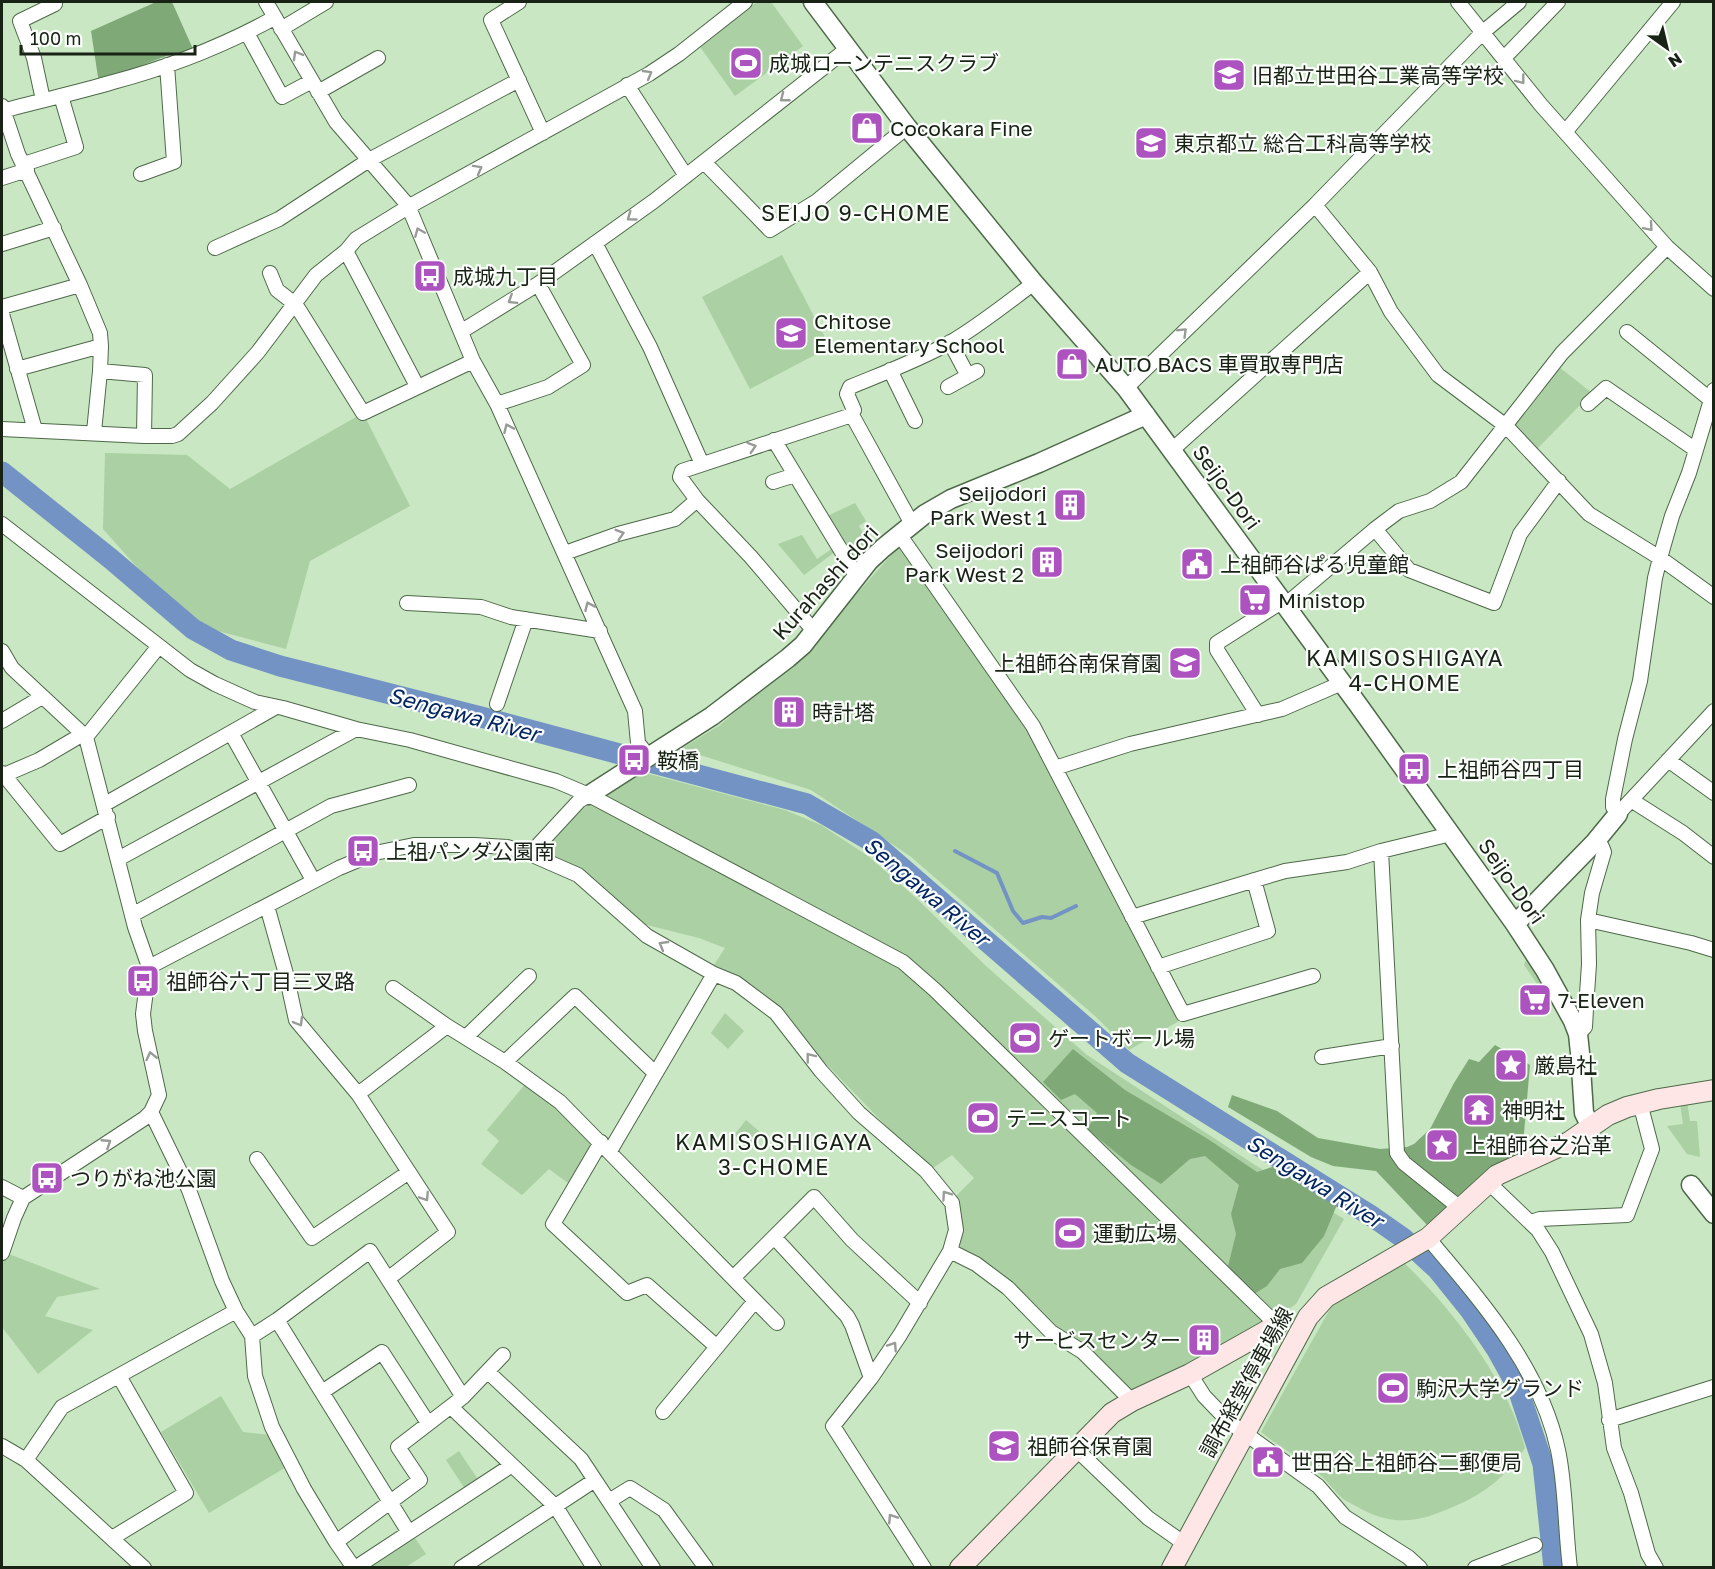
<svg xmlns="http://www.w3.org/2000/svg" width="1715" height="1569" viewBox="0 0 1715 1569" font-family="'Golos Text','Noto Sans JP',sans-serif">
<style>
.green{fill:#abd0a3}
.forest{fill:#80a978}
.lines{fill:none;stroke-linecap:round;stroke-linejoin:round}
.stream{stroke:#7493c5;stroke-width:4}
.river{stroke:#7493c5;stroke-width:21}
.minor-casing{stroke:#4e6949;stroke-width:16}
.tertiary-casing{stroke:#4e6949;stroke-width:21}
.secondary-casing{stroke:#4e6949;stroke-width:22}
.minor{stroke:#fff;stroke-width:14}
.tertiary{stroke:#fff;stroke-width:18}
.secondary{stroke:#fee6e6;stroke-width:20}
.oneway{stroke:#979c96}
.labels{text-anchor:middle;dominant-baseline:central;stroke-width:4.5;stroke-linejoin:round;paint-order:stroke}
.poi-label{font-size:21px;fill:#182316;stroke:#fbfefb;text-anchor:start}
.street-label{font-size:21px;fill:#182316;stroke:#fbfefb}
.neighbourhood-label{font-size:22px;letter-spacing:1.5px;fill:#182316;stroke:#fbfefb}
.water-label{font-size:22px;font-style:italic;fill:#022460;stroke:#fbfefb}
</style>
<rect width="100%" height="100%" fill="#c8e7c2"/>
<path class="green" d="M757,2H771L803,46L735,96L698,44Z
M782,255L830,347L750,389L702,297Z
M1554,363L1592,393L1532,454L1507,428Z
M363,413L410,506L310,561L286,649L187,623L103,529L105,453L187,455L230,489Z
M855,503L866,521L859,526L870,545L851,564L823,518Z
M802,535L817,559L833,548L835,552L804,575L778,544Z
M899,546L1029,726L1110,891L1179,1021L1129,1050L1095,1016L910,856L811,790L681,749L720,725L807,650Z
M638,771L785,810L821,825L868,856L915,897L986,966L1087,1055L1255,1165L1344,1219L1296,1304L1278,1316L1136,1394L956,1251L953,1199L974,1178L952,1155L933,1168L892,1132L805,1042L712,968L725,948L699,938L643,924L539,854L578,812Z
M1528,955L1561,1007L1556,1011L1524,965Z
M725,1013L744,1031L728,1049L711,1033Z
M527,1082L559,1104L596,1143L572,1186L549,1169L522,1195L481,1164L499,1141L487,1130Z
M1687,1101L1690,1121H1697L1700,1157L1687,1154L1667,1126L1683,1124L1680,1103Z
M746,1120L761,1133L748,1148L734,1135Z
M6,1253L100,1289L57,1297L45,1316L93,1330L38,1374L2,1327V1263Z
M1402,1261C1451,1307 1509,1382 1525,1448C1508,1475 1484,1494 1455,1506C1422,1521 1397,1527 1363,1510C1357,1506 1349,1503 1343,1499C1334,1491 1327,1480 1317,1472C1300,1457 1279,1447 1261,1432L1335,1300Z
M221,1396L243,1432L270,1435L288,1466L209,1513L161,1432Z
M459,1451L481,1484L467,1492L446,1460Z
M413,1535L426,1554L406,1567L364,1568Z"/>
<path class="forest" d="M156,2H172L193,49L166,56L102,81L98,77L91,31Z
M1495,1045L1530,1065L1522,1156L1428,1226L1376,1171L1333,1166L1311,1157L1228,1107L1232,1095L1277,1111L1318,1138L1380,1149L1407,1147L1414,1144L1430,1129L1454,1083L1469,1059L1479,1062Z
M1073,1049L1125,1090L1208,1139L1257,1172L1275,1166L1339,1200L1324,1236L1302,1263L1280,1269L1267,1286L1254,1294L1228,1266L1236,1234L1231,1214L1239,1185L1205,1156L1190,1159L1161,1184L1131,1165L1087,1129L1097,1113L1075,1094L1061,1100L1043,1082Z"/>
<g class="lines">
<path class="stream" d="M955,851L997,873L1013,911L1023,923L1042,917L1051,918L1076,906"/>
<path class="river" d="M2,472L111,559L193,629L231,650L280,666L481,717L807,804L871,841L1127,1063L1373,1217L1403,1238L1437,1269L1470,1310L1497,1350L1517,1386L1543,1464L1554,1568"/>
<g class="minor-casing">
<path id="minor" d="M266,2L336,122L406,203L412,215L473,361L497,404L635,711L638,743L649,757
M519,2L491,20L543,133
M1458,2L1541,105L1667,247L1714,289
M281,29L326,2
M247,33L282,97L312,81
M1504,58L1558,2
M627,85L686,176
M318,92L378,58
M43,100L34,58L20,21L55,4
M2,106L18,154L80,285L100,333L101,346L100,371L94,432
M2,111C38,101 76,93 113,82C169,67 223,46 274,18
M1566,131L1673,2
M704,162L770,230L817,201L907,127
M24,164L76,147L61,96
M141,174L174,162L167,65
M2,178L27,170
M1315,205L1370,272L1391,312L1438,375L1506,426L1589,514L1660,558L1714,597
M595,243L650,347L702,464
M2,244L54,228
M215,248L279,219L369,160L519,80
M346,251L417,386
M270,273L277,290L295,304L301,313L363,413L473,361
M2,307L80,285
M2,314L35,430
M462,331L538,284L654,201L847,49
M1627,332L1711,400
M950,342L968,376
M17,369L101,346
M890,370L915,421
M100,371L145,375L144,436
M948,387L977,371
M1126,388L1315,205L1482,33L1519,2
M1714,390L1689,473L1672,516L1660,558L1655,578L1640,681L1625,739L1613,799V807L1618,814L1714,711
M497,404L548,387L583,365L538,284
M1588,404L1606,388L1696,450
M852,415L912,524
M2,429L144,436H172L178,434L212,403L258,352L316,275L346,251L356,239L408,207L649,74L679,54L745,2
M774,440L856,575
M1172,450L1370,272
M773,482L795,475
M697,500L751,557L814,631
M2,524L190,670L215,684L255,702L283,708L356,729L410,740L556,781L589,795L903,962L935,990L1277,1325
M1375,529L1409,570L1494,603L1520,534L1559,481
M899,534L1033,726L1183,1014L1313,976
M565,553L618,534L675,519L697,500L680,477L682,471L852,415L854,410L847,394L850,387C884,373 919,360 951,342C980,325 1007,303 1034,283
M407,603L481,607L511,617L600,631
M1285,605L1375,529L1399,511L1430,501L1461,482L1562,353L1667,247
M2,651L12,668L86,737L135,927L149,967L143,1014L145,1031L159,1095L151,1112L145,1118L23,1198L14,1218L2,1253
M497,704L526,619
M1258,715L1217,650V643L1283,601
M2,721L42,697
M231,733L313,880
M86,737L159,646
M1668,760L1714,793
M1055,768L1130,744L1282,709L1342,683
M2,773L4,775L39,760L83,734
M4,775L60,844L108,817
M1631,800L1683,833L1714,857
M105,804L276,707
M1381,851L1397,1153L1404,1163L1460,1208
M530,854L579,801L589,795
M118,859L356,729
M267,906L286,974L296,1020L358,1094L448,1232L389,1278
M132,915L331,806L409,785
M1132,917L1285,871L1347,862L1381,851L1451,834
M1588,920L1691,943L1714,950
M149,967L339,868L375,853L414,845H474L507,847L530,854L578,875L647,936L714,974L736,983L776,1013L821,1071L859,1113L926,1171L952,1203L956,1230L950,1251L900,1335L871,1378L833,1426L924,1568
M1158,967L1268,931L1254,880
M393,988L447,1026L505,1062L560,1102L777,1323
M1578,1034L1585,1027L1586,1009L1589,964L1588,920L1592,893L1604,852L1602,847L1595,842
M466,1037L529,976
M1322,1057L1392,1046
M505,1062L575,996L655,1073
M358,1094L447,1026
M151,1112L189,1190L222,1281L236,1311L252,1336L255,1376L272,1427L304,1489L336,1542L354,1568
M601,1142L553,1224L627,1293L647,1285L717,1347
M610,1151L714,974
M257,1159L312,1238L409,1172
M1488,1182L1538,1230L1552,1252L1591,1334L1605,1383L1614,1448L1631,1493L1648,1554L1656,1568
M2,1187L23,1198
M1531,1222L1540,1219L1627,1215L1652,1149L1640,1103
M774,1237L847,1316L852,1325L871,1378
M1428,1238C1481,1301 1540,1367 1558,1450C1566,1488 1565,1529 1570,1568
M950,1251L976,1264L1008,1288L1051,1332L1083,1352L1132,1401
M733,1278L814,1197L852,1240L920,1303
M277,1320L408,1531
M252,1336L277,1320L370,1251L463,1397
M488,1372L581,1459L653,1568
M1190,1374L1204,1396L1228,1421L1318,1486L1345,1517L1408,1557L1420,1568
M322,1392L382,1352L428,1423
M451,1407L556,1507L594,1568
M663,1412L755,1301
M1609,1420L1714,1387
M2,1446L26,1460L144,1568
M1077,1450L1148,1518L1185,1544
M26,1460L62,1407L236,1311
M609,1501L630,1488L664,1510L706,1568
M112,1538L186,1493L119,1376
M336,1542L420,1480L398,1447L463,1397L503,1355
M355,1568L512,1465
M461,1568L595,1480
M1475,1568L1535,1545"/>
</g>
<g class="tertiary-casing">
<path id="tertiary" d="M813,2L907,127L1034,283L1126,388L1359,706L1515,924L1545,970L1573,1021L1578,1034L1580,1053L1584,1113L1591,1127
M589,795L712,716L788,658L803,645L869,561L883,548L925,514L951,499L1039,463L1146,415
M1515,924L1595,842L1618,814
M1691,1185L1714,1214"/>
</g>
<g class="secondary-casing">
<path id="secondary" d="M960,1568L1112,1413L1132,1401L1190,1374L1277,1325
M1172,1568L1308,1317L1326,1297L1428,1238L1497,1175L1569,1142L1608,1115L1627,1107L1659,1099L1714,1090"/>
</g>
<use href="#minor" class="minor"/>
<use href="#tertiary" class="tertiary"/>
<use href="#secondary" class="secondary"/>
</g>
<defs><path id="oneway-chevron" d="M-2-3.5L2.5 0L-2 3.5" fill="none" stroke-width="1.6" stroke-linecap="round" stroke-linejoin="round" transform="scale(1.5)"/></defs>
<g class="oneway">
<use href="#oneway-chevron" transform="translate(297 55) rotate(-120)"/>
<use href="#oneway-chevron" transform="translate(648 74) rotate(-30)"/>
<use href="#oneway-chevron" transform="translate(1521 80) rotate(52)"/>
<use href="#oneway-chevron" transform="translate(784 98) rotate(142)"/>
<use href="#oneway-chevron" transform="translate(478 169) rotate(-29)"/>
<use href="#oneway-chevron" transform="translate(631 217) rotate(144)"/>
<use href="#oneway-chevron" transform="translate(1649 227) rotate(49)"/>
<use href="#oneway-chevron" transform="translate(419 232) rotate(-113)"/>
<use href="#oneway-chevron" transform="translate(512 300) rotate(148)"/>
<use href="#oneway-chevron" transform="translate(1183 332) rotate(-44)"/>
<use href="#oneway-chevron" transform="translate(508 428) rotate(-114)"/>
<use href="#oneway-chevron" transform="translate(752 447) rotate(-18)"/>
<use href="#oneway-chevron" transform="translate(620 534) rotate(-17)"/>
<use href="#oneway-chevron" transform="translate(589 606) rotate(-114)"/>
<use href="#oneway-chevron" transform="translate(663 945) rotate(-150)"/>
<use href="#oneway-chevron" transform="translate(299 1022) rotate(60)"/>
<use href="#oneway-chevron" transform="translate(151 1056) rotate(-103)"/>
<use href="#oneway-chevron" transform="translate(810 1057) rotate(-128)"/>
<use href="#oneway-chevron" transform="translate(107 1143) rotate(-33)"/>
<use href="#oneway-chevron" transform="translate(946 1195) rotate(-125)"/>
<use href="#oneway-chevron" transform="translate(425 1197) rotate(57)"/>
<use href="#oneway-chevron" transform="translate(893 1346) rotate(-56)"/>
<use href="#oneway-chevron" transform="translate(892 1518) rotate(-123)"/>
</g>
<defs>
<g id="stadium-square" transform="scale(1.725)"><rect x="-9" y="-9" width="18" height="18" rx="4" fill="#ac53bf" stroke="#fbfefb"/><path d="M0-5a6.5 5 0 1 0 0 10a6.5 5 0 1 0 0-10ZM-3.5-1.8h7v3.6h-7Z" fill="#fff"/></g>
<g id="school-square" transform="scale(1.725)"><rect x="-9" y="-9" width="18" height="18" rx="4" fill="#ac53bf" stroke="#fbfefb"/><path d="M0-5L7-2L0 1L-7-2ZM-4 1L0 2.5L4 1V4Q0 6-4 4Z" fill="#fff"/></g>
<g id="shop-square" transform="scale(1.725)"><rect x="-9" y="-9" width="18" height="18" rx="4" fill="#ac53bf" stroke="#fbfefb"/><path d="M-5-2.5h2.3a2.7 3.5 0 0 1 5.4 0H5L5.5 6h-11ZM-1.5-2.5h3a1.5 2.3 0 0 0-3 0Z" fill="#fff"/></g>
<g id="bus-square" transform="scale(1.725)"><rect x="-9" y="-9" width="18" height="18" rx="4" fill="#ac53bf" stroke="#fbfefb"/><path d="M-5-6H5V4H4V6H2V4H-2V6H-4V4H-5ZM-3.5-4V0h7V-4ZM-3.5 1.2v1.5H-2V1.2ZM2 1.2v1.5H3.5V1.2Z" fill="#fff"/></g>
<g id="building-square" transform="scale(1.725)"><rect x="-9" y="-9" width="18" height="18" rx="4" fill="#ac53bf" stroke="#fbfefb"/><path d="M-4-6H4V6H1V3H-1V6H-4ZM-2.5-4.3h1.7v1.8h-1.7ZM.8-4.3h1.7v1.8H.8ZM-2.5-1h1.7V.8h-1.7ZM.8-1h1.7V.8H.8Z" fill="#fff"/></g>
<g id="civic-square" transform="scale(1.725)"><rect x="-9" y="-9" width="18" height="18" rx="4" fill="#ac53bf" stroke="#fbfefb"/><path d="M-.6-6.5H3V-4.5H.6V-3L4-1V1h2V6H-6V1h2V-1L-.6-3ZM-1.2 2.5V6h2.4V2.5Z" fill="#fff"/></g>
<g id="supermarket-square" transform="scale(1.725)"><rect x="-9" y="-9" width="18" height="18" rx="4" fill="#ac53bf" stroke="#fbfefb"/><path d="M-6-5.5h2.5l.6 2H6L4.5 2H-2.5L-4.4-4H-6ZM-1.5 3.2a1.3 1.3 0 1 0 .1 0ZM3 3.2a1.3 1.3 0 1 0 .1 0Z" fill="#fff"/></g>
<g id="sight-square" transform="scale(1.725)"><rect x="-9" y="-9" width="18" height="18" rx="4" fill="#ac53bf" stroke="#fbfefb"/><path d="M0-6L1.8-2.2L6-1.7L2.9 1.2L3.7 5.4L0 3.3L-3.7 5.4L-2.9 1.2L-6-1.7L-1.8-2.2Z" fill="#fff"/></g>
<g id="temple-square" transform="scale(1.725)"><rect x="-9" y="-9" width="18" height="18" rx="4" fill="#ac53bf" stroke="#fbfefb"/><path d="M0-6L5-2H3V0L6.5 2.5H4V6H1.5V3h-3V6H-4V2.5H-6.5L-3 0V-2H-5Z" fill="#fff"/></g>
</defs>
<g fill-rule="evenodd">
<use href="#stadium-square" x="746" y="63"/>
<use href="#school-square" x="1229" y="75"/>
<use href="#shop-square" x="867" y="128"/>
<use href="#school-square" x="1151" y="143"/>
<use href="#bus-square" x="430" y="276"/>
<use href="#school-square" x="791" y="333"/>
<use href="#shop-square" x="1072" y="364"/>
<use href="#building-square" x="1070" y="505"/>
<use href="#building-square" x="1047" y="562"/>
<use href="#civic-square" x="1197" y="564"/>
<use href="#supermarket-square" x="1255" y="600"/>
<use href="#school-square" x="1185" y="663"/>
<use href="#building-square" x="789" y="712"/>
<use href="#bus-square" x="634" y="760"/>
<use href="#bus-square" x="1414" y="769"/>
<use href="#bus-square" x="363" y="851"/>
<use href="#bus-square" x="143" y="981"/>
<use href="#supermarket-square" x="1535" y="1000"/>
<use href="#stadium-square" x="1025" y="1038"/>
<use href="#sight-square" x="1511" y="1065"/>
<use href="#temple-square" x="1479" y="1110"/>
<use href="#stadium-square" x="983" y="1118"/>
<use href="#sight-square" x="1442" y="1145"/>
<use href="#bus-square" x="47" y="1178"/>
<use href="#stadium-square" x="1070" y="1233"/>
<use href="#building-square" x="1204" y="1340"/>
<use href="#stadium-square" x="1393" y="1388"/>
<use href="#school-square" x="1004" y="1446"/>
<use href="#civic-square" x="1268" y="1462"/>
</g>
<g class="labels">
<g class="poi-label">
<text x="769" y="63">成城ローンテニスクラブ</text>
<text x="1252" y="75">旧都立世田谷工業高等学校</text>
<text x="890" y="128">Cocokara Fine</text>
<text x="1174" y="143">東京都立 総合工科高等学校</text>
<text x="453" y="276">成城九丁目</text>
<text x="814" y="321">Chitose<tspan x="814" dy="24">Elementary School</tspan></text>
<text x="1095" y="364">AUTO BACS 車買取専門店</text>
<text x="1047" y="493" text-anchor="end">Seijodori<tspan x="1047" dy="24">Park West 1</tspan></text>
<text x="1024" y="550" text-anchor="end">Seijodori<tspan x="1024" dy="24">Park West 2</tspan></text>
<text x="1220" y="564">上祖師谷ぱる児童館</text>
<text x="1278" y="600">Ministop</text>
<text x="1162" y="663" text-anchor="end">上祖師谷南保育園</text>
<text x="812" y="712">時計塔</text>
<text x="657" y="760">鞍橋</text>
<text x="1437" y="769">上祖師谷四丁目</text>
<text x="386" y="851">上祖パンダ公園南</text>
<text x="166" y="981">祖師谷六丁目三叉路</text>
<text x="1558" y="1000">7-Eleven</text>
<text x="1048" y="1038">ゲートボール場</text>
<text x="1534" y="1065">厳島社</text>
<text x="1502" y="1110">神明社</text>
<text x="1006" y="1118">テニスコート</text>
<text x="1465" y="1145">上祖師谷之沿革</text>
<text x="70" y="1178">つりがね池公園</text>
<text x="1093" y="1233">運動広場</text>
<text x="1181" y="1340" text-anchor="end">サービスセンター</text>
<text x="1416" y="1388">駒沢大学グランド</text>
<text x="1027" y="1446">祖師谷保育園</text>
<text x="1291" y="1462">世田谷上祖師谷二郵便局</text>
</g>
<g class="street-label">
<text transform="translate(1227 487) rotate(54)">Seijo-Dori</text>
<text transform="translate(825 582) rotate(-48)">Kurahashi dori</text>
<text transform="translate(1512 881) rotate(55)">Seijo-Dori</text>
<text transform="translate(1246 1382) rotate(-61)">調布経堂停車場線</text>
</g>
<g class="neighbourhood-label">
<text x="856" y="212">SEIJO 9-CHOME</text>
<text x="1405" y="657">KAMISOSHIGAYA<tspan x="1405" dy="25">4-CHOME</tspan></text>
<text x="774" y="1141">KAMISOSHIGAYA<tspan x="774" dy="25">3-CHOME</tspan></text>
</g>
<g class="water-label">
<text transform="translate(464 714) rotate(15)">Sengawa River</text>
<text transform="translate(927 891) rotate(40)">Sengawa River</text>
<text transform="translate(1315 1181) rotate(32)">Sengawa River</text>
</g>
</g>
<rect width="1715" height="1569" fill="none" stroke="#182316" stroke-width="6"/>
<g transform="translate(1667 48) rotate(146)" stroke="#fbfefb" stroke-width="4.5" paint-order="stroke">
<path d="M0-4.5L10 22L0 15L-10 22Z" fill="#182316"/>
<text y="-9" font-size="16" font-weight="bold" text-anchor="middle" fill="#182316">N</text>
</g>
<path d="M21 45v9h174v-9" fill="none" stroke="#182316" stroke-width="3"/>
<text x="30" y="45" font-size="18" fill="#182316" stroke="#fbfefb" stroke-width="4.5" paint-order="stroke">100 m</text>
</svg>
